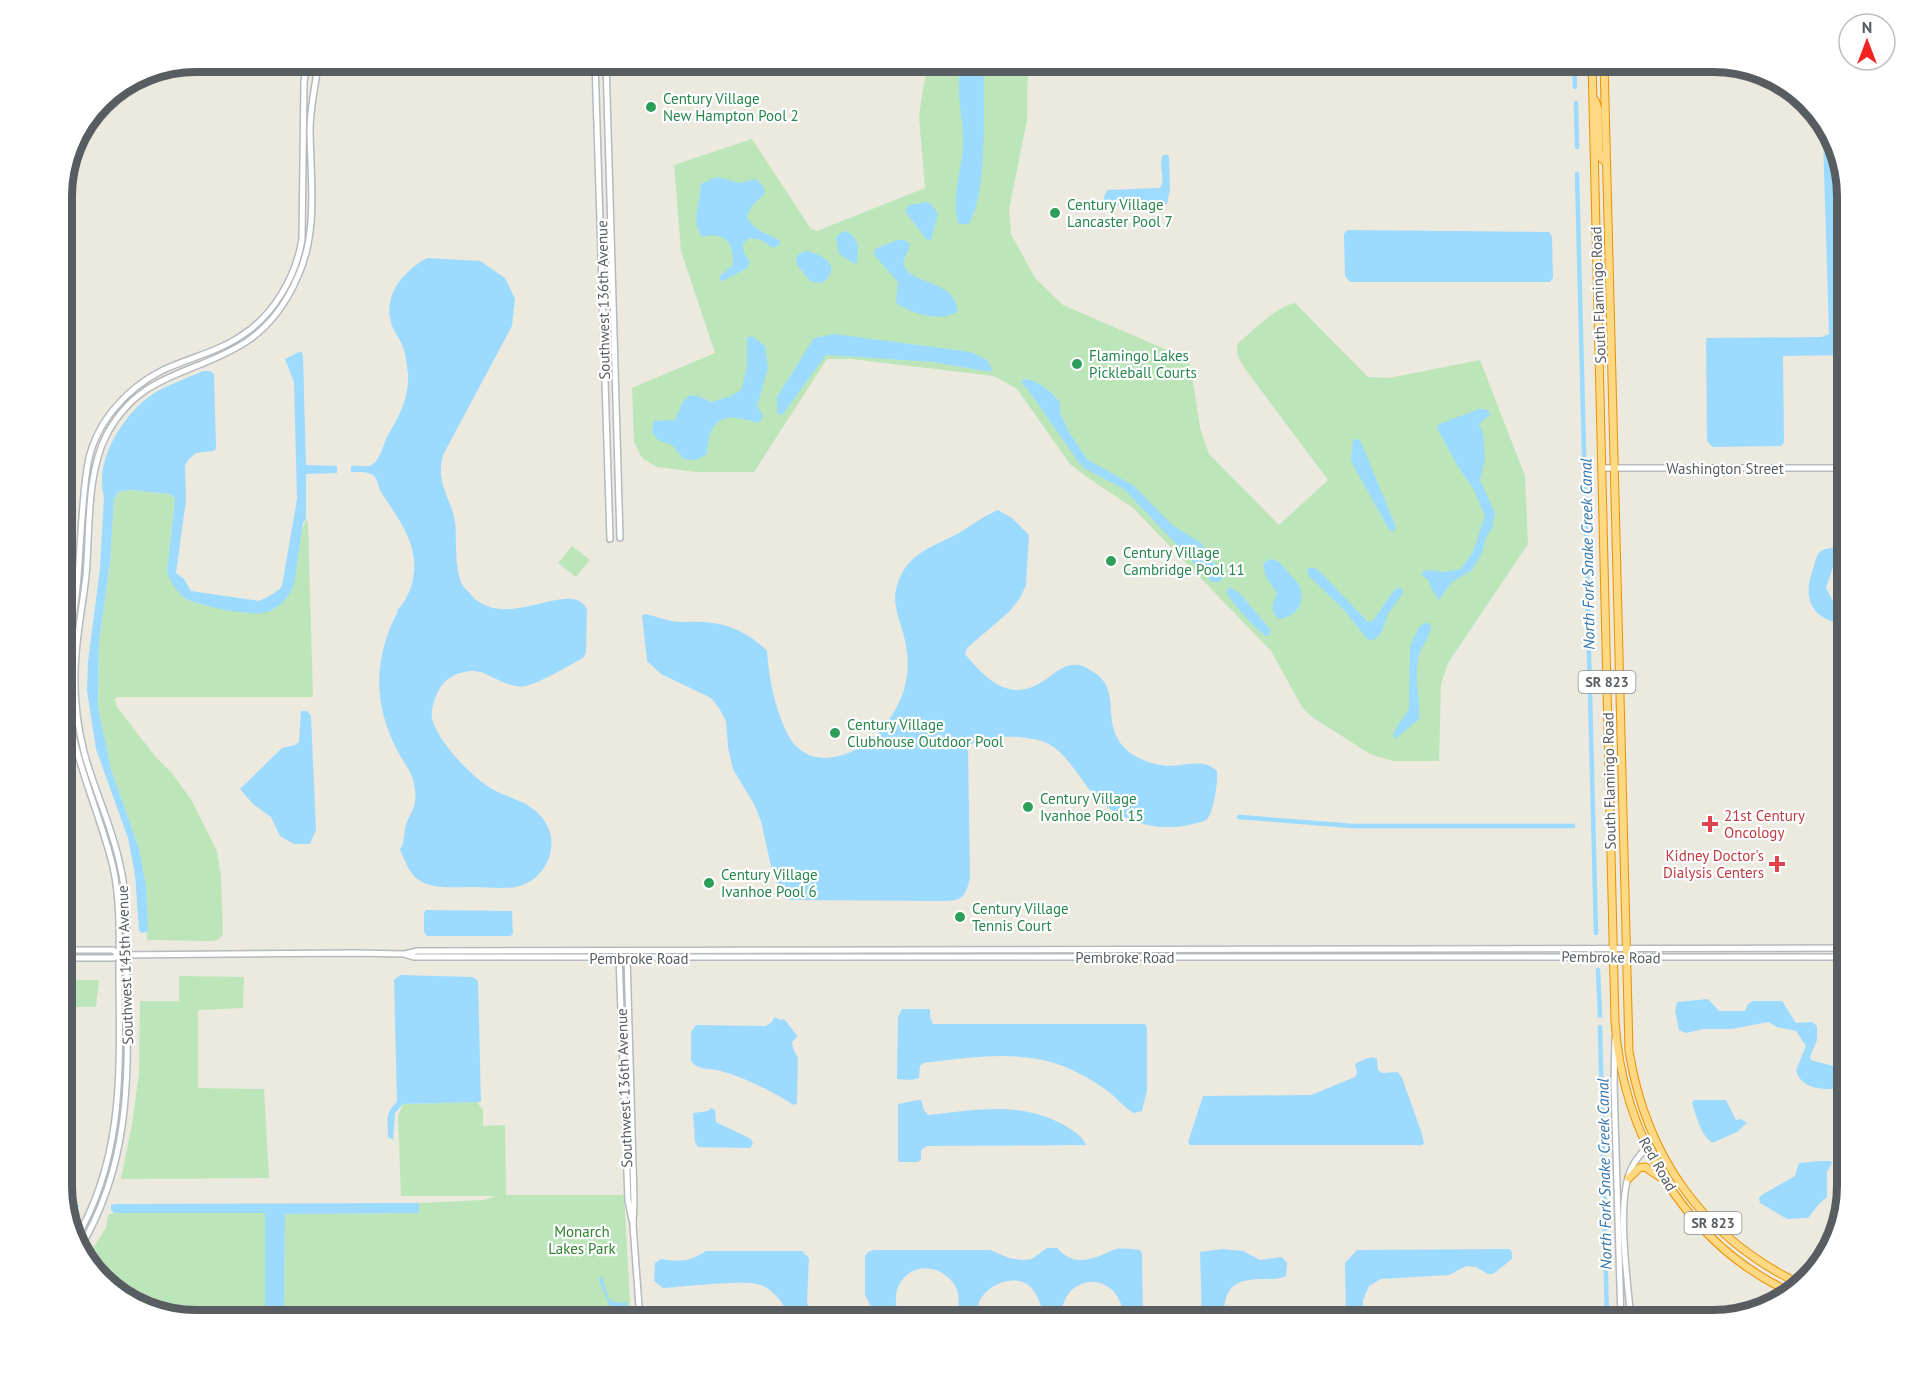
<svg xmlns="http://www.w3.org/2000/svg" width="1909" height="1382" viewBox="0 0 1909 1382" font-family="'PT Sans',sans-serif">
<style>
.green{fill:#bce6b9}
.water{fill:#9cdaff}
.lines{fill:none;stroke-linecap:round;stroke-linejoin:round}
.stream{stroke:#9cdaff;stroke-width:1.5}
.canal{stroke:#9cdaff;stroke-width:4.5}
.secondary-casing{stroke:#b5babf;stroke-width:8}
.highway-casing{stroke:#eb9300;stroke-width:9}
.secondary{stroke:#fff;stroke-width:5}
.highway{stroke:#ffd883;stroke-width:7}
.leisure-dot{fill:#2e9e5b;stroke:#fff;stroke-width:2}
.health-dot{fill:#e0444e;stroke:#fff;stroke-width:2}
.labels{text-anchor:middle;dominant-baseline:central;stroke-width:4.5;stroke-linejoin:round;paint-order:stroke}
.shield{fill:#fff;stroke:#8a8e90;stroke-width:1.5}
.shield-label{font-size:14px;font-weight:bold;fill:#585d61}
.leisure-label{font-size:15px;fill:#27864d;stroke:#fff;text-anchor:start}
.street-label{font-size:15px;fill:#585d61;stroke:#fff}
.health-label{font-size:15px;fill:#be3a42;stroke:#fff;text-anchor:start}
.park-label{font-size:15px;fill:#30822e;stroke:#fff}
.water-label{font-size:16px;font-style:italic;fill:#3476ad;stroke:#fff}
.rim{fill:none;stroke:#585d61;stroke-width:8}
</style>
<rect width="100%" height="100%" fill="#ece9df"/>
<path class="green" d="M929,62H1028L1027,120L1009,210L1011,234L1035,278L1063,305L1188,359L1191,368L1200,428L1209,454L1279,525L1328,480L1248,373C1242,363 1233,354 1239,342C1254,330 1277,306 1295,303L1368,377L1389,378L1480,360L1525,476L1528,544L1448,663L1441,684L1439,761H1393L1370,754L1312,717L1302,707L1271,651L1133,508L1088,478L1070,464L1017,389L994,376L851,359H827L754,472H697L657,467L642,458L634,442L632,388L715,353L681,251L674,165L752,139L811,229L817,231L925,188L919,117L923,88Z
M130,490L170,494L175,498L167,572L183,597L203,605L260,613L275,608L306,519L308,523L313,697H117L115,700L117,707L155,756L172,773L192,801L217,851L221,876L223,934L219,939L213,941L147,940L146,885L139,849L111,769L98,707L99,642L110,563L114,499L118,492Z
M572,546L590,560L576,577L558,563Z
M179,976L244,977L243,1008L198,1010V1088L264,1089L269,1178L121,1179L132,1124L139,1074L140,1001H179Z
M62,980H99L96,1007H62Z
M477,1102L483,1110V1126L505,1125L506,1195H624L631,1320H284L285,1214L419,1213V1203L484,1200L495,1196H401L398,1116L403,1104Z
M114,1213H265V1320H195L114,1293L86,1259L106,1228L108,1215Z"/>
<path class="water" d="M962,62H1003L989,67L984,74C983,115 988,190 969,224H959C950,204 962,168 963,146C964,117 954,90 962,62Z
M1832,134L1847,195V355L1783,356L1784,443L1781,446L1713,447L1707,441L1706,338L1822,337L1829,334L1823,137Z
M1163,155H1168L1169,158L1170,189L1167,204L1115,206L1105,204L1104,197L1107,190L1160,188C1166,178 1158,165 1163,155Z
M717,177L740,183L756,179L763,186L765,193L751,207L747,217C755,232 766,232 780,241V244L773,248L761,240L751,238C738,243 743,253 750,262L747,268L723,281L720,280V276L733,265C734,244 726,231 702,237C690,220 701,202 701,184Z
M927,202L932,205L938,214L931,240L926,239L905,211L909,205Z
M1347,230L1549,232L1552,237L1553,278L1550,282H1350L1345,276L1344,234Z
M846,231C859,238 859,249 857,262L855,264L839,254L836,238L840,233Z
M897,240H904L909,243C911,251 902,257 904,265C911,286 954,278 958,311C941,323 912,314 896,303L898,282L874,255L875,249Z
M806,251C823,255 844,266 822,283L811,282L797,265L796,258L799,254Z
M427,258L480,261L505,278L515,299L512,326L443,455C442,461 440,467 441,473C441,489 453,505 455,522C457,540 454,570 463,586C465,589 470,593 472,596C508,633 570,577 587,609L586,653L583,658C566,667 544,681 526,686C514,689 498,680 488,675C473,666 449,673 440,688C435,697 429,712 433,722C441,745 472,777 492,789C504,796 518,799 529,806C555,822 559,853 538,875C521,893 497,887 475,887C446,886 418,894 405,861C404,858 400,851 400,849C400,848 402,847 402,846C404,841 404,834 405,828C410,811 417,810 415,790C413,770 403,763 395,746C373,700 374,657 398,611L397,610C403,606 408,595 411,587C423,548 400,522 381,492C378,487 378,479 373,475C368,471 357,472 351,472V466C356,465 364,467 369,466C380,463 383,444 388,435C400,415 409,398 408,374C407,366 406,355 403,347C400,339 395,333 392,326C382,296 402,272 427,258Z
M834,334L971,352L987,360L993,371H985L933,362L826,355L782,415L777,413V397L814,338Z
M752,336L765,346L768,368L757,406L763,416L759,423C725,412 709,416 707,454L697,460L683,459L672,445L658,440L652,432L654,421L675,420L683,401L690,395L698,396L711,402L731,396L741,390L747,367V338Z
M299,352H302L303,356L306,465L337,466V473L306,474V519L303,523L294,584C289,599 276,612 260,613C246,615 192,605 182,596C175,589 170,581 167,572L175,498L170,494L130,490L118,492L114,499L110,563L99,642L98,707L111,769L139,849L146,885L148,930L147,932L141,933L139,930L135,874L128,838L96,749L87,691L88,662L100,568L104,496C93,460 126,410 156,392C170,384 188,378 203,371H210L214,374L216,449L214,451L196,453L189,459L185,465L186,500L176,573L184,579L191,591L259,601C265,599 279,591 282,586L297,499L294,382L285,359Z
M1027,379C1039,381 1052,393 1060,402V413L1069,432L1087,459L1134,486L1172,525L1201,543L1221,573L1222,579L1219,582H1212L1124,489L1086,469L1080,464L1028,390L1021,381Z
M1479,409H1485L1491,414L1479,424L1483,433L1485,459L1480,480L1495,513L1492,528L1486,538L1482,553L1472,570L1452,582L1439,600L1432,590L1429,581L1422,575L1423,571L1430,570L1442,572L1461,569L1473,552L1485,516L1474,490L1457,465L1437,428L1439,424Z
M1353,439L1360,440L1396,527L1394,531H1391L1388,528L1351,461Z
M998,510L1012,518L1029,535L1026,585L1020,598L1010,611L967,648L965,654C989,683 1013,705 1049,677C1057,671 1067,663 1078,665C1082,665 1087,668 1090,670C1124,688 1100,719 1123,746C1133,758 1153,765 1168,766C1185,766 1203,758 1217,771C1218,781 1214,814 1206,820C1202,822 1197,823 1193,824C1164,832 1135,825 1110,809C1084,793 1073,756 1047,743C1030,735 981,733 968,747L970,878C965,900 960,901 939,901L789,900L779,886L772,871L761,821L754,804L733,769L728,747L726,721L719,708L711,698L661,674L647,661L642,616L644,614C653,615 662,619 671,621C682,623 694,621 704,622C730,624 749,633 767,651C769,680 775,709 788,735C795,749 809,758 825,758C847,757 866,746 881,730C902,705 912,679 906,646C902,619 887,604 901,575C913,551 937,545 959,533C972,525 984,516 998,510Z
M1847,546V563L1833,567L1826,588L1833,601L1847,604V625C1814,620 1801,602 1813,569C1815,564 1816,555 1820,552C1825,547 1841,547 1847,546Z
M1269,559C1280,560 1281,565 1288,572C1292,577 1298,582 1300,587C1306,604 1295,617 1279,619C1269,611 1273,603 1277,593L1266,577L1263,564Z
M1309,568H1315L1322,574L1368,622L1373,621L1394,590L1401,587L1403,593L1388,614L1382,632L1376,639L1368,640L1345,611L1309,576L1307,570Z
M1230,587L1240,594L1270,629L1271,632L1268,636H1265C1251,623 1237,609 1226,592Z
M1427,622L1431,626C1430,636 1424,643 1420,652C1413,674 1420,698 1419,719L1395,739L1393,735C1396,725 1405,718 1409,708L1410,646L1419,627Z
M301,711H307L311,716L316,830L310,844H294L280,836L271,817L253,804L240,789L282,748L295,745L299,742Z
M426,910L512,911L513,934L510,936H427L424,932V913Z
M400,975L473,977L478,981L481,1102L403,1104L395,1113L393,1140L388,1137C388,1120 384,1114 397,1102L394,980Z
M1708,999L1719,1011H1745L1748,1004L1753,1001H1782L1796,1023L1812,1022L1817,1026V1040L1810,1057L1811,1060L1833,1066L1839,1065L1847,1058V1075L1842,1087C1826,1092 1800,1089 1796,1070L1806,1046L1796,1031L1777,1027L1768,1022L1732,1029H1703L1686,1033L1679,1030L1675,1011L1677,1002Z
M902,1009H930V1017L933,1024H1145L1147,1028V1091L1142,1111L1134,1113C1124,1108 1118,1099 1109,1092C1100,1085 1088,1078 1078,1073C1032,1047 973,1057 923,1063L920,1066L919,1078L911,1080L897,1079L898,1017Z
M774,1017L781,1020L784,1019L796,1034L797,1037L792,1042L793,1048L798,1058L797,1103L794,1105C769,1090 745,1077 717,1070C706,1068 698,1070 691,1061V1032L696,1025L766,1026L772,1022Z
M1373,1057L1377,1059L1378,1070L1382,1073L1398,1072L1402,1078L1422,1134L1424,1144L1421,1145H1190L1188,1142L1203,1096L1311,1095L1355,1077L1357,1073L1355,1064L1365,1059Z
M918,1100H921L924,1110L928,1115C977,1110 1016,1101 1062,1124C1071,1129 1083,1136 1086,1145L927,1146L921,1150V1160L918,1162H899L898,1161V1104Z
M1694,1100H1726L1736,1120L1741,1119L1747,1123L1737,1132L1712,1143C1700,1133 1697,1118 1692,1103Z
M711,1108L715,1110L716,1122L751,1139L753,1144L750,1148L698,1147L695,1142L693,1113L708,1111Z
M1821,1161H1831L1832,1163L1827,1172V1197L1819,1204L1808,1218L1787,1219L1760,1203L1759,1198L1763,1194L1795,1176L1799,1163Z
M419,1203V1213L285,1214L284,1320H265V1213H114L111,1210V1205L116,1204Z
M1047,1248H1057C1074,1267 1091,1260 1111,1251C1118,1247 1132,1249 1140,1250L1142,1254L1143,1320H1124C1122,1267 1058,1272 1062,1320H1043C1043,1308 1037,1289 1025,1283C1008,1275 982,1288 978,1306C977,1310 979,1317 980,1320H961C955,1310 963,1297 954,1284C928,1249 880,1277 901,1320H878L865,1295V1256L868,1252L873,1250H990L1009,1258L1022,1260L1032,1259Z
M1222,1249L1243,1251L1260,1260L1282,1257L1287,1263L1286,1276C1278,1280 1271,1279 1262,1279C1229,1280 1225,1290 1223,1320H1202L1200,1252Z
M1506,1249H1510L1512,1253V1259L1493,1274H1488L1476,1267L1466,1266L1449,1275L1381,1279L1369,1286L1363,1300V1320H1346L1345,1263L1357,1250Z
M706,1251H802L809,1258L807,1302L813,1320H789C788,1307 774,1290 761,1285C744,1279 684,1287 663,1288L654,1281L655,1263L661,1259C682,1262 689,1262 706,1251Z
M602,1276L609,1300L620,1303L627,1302L629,1320H613C612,1306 603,1293 599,1279Z"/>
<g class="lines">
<path class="stream" d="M65,1206H79"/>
<path class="canal" d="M1574,62L1575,87
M1576,103L1577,147
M1577,174L1596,933
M1239,817L1353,826H1573
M1598,970L1600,1016
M1600,1027L1607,1320"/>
<g class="secondary-casing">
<path id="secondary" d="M595,62L610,539
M606,62L620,538
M1602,468H1847
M62,950H113L119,955
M405,954L417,951L1847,948
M619,957L628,1200L632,1220
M627,957L634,1199L633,1225L640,1320
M62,958H113L119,955L356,953L404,954L414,957H1847
M1615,1038L1614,1084L1621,1320
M74,1242C124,1160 120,1071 119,979C119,942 121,903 113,867C100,812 74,762 68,704C64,665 73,626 77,587C81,547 81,508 87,469C93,425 125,389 163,370C189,358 217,352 241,336C273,316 296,277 302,239L304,82L307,62
M79,1250C131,1163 128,1080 127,983C126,944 129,903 120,865C112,826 94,790 84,752C76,720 73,687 76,654C78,628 83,602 86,576C90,531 86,474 107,434C141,371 193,376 246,342C270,326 287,302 298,276C319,230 310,176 310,127C311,105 315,83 319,62
M1631,1320C1628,1282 1615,1200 1632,1167C1638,1155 1648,1148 1653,1136"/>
</g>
<g class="highway-casing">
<path id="highway" d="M1592,62L1615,1021C1622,1134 1685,1243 1790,1292
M1604,62L1629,1051C1646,1157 1703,1237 1800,1284
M1595,100L1598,109L1599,154L1602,159L1606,162
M1629,1178L1639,1168L1645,1167L1660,1177"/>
</g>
<use href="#secondary" class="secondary"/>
<use href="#highway" class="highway"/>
</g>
<g class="leisure-dot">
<circle cx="651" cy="107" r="6"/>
<circle cx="1055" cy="213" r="6"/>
<circle cx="1077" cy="364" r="6"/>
<circle cx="1111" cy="561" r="6"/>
<circle cx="835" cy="733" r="6"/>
<circle cx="1028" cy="807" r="6"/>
<circle cx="709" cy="883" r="6"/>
<circle cx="960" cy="917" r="6"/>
</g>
<g class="health-dot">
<path d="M1707 815h6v6h6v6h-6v6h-6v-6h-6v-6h6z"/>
<path d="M1774 855h6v6h6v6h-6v6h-6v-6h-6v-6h6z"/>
</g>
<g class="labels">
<g class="shield">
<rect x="1578.5" y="671" width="57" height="22" rx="4.5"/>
<rect x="1684.5" y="1212" width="57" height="22" rx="4.5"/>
</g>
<g class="shield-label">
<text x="1607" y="682">SR 823</text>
<text x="1713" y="1223">SR 823</text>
</g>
<g class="leisure-label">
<text x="663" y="98">Century Village<tspan x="663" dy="17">New Hampton Pool 2</tspan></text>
<text x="1067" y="204">Century Village<tspan x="1067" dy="17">Lancaster Pool 7</tspan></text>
<text x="1089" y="355">Flamingo Lakes<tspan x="1089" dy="17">Pickleball Courts</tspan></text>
<text x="1123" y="552">Century Village<tspan x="1123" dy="17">Cambridge Pool 11</tspan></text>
<text x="847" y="724">Century Village<tspan x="847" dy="17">Clubhouse Outdoor Pool</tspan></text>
<text x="1040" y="798">Century Village<tspan x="1040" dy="17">Ivanhoe Pool 15</tspan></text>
<text x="721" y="874">Century Village<tspan x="721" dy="17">Ivanhoe Pool 6</tspan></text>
<text x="972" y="908">Century Village<tspan x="972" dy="17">Tennis Court</tspan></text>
</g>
<g class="street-label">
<text transform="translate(1598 295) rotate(-92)">South Flamingo Road</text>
<text transform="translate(603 300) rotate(-91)">Southwest 136th Avenue</text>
<text x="1725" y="468">Washington Street</text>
<text transform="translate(1609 781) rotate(-91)">South Flamingo Road</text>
<text x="1125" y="957">Pembroke Road</text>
<text transform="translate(1611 957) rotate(1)">Pembroke Road</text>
<text x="639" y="958">Pembroke Road</text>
<text transform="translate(125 965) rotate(-92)">Southwest 145th Avenue</text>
<text transform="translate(624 1088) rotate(-92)">Southwest 136th Avenue</text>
<text transform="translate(1658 1164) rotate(60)">Red Road</text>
</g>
<g class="health-label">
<text x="1724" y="815">21st Century<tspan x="1724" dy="17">Oncology</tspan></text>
<text x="1764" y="855" text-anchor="end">Kidney Doctor's<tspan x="1764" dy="17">Dialysis Centers</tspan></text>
</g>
<g class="park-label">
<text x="582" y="1231">Monarch<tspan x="582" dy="17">Lakes Park</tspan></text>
</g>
<g class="water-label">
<text transform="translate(1587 554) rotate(-91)">North Fork Snake Creek Canal</text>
<text transform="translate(1604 1174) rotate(-91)">North Fork Snake Creek Canal</text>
</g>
</g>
<path d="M0 0H1909V1382H0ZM196 72H1713A124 124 0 0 1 1837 196V1186A124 124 0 0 1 1713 1310H196A124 124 0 0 1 72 1186V196A124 124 0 0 1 196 72Z" fill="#fff" fill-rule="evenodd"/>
<path class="rim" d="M196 72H1713A124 124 0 0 1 1837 196V1186A124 124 0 0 1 1713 1310H196A124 124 0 0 1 72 1186V196A124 124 0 0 1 196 72Z"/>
<g transform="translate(1867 42)"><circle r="28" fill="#ffffff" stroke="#bcbec0" stroke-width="1.5"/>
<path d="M0-4.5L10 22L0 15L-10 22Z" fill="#f22320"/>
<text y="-9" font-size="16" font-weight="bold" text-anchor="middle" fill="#585d61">N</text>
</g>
</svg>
